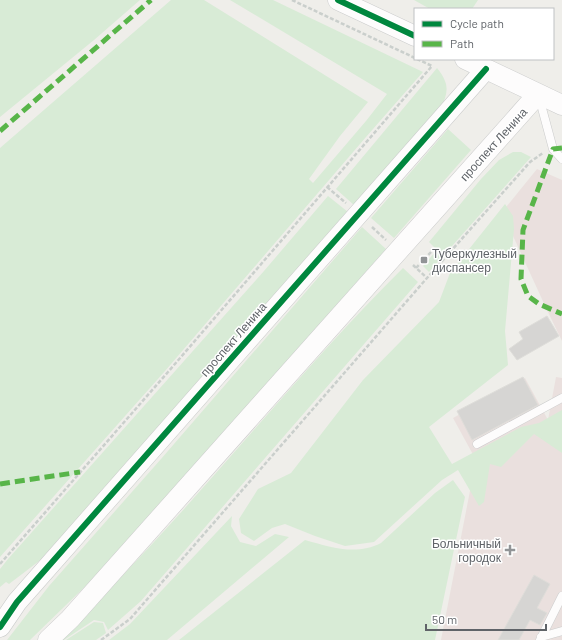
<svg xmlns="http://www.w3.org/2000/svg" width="562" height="640" viewBox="0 0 562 640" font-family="Barlow,sans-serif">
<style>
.medical{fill:#eae0de}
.green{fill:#d8ebd6}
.building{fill:#d6d5d3;stroke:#deddd9}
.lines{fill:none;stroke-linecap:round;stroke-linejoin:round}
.service-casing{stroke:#cbcccc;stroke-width:9}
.tertiary-casing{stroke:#cbcccc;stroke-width:21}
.path{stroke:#cacfcc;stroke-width:2.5;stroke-dasharray:4 2;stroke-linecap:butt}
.service{stroke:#fdfcfc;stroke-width:8}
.tertiary{stroke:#fdfcfc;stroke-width:20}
.quiet{stroke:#58b549;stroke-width:5;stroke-dasharray:10 5;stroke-linecap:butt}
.cycleway-casing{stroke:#fff;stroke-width:8}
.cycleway{stroke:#00873e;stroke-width:6}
.poi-dot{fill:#919496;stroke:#fff;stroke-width:1.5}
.labels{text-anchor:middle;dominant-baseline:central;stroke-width:3;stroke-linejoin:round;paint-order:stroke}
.street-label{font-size:12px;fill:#5f6368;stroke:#fff}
.poi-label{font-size:12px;fill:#5f6368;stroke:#fff;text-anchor:start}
</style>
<rect width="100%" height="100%" fill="#efeeea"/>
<path class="medical" d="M537,169L562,180V341L547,310L502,212Z
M556,377L562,378V640H441L476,460L453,418L525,378L548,420Z"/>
<path class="green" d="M0,0H140L94,40L0,117Z
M171,0H204L368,102L340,136L309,179L313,183L366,121L387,94L230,0H273L423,72L366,137L165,371L0,557V148Z
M414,0H478L472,9H430Z
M437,68C449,83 449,91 441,108L355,206L336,189Z
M448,129L471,150L394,238L371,218Z
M513,152H521L531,157L429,272L423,266L437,250L429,242L481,179L499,160Z
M328,196L348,212L47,555L9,584L6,582L0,587V569L8,559L264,271Z
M505,204L513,216L514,229L505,331L508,365L429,427L452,464L521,427L539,423L562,410V453L534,434L501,467L490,464L484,502L479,506L458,470L442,480L374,542L345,546L315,536L285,524L272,528L254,541L241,533L239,519L258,489L291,473L363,380L439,302L450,273Z
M362,227L386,249L99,573L30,640H7L49,586L161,459Z
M403,268L418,282L141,601L108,630L104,622L94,620L64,640H57C181,525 283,387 403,268Z
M453,480L465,497L435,640H179L305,540C330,547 356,556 381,543L435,493Z
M232,516L231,526L240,542L256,546L275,534L289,537L167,640H109L130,624Z
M94,622L103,623L106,633L96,640H66Z"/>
<path class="building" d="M547,316L559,336L517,360L509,349L523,339L519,332Z
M523,377L538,405L472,440L457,411Z
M534,575L550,584L537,608L547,613L540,625L530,620L519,640H498Z"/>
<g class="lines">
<g class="service-casing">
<path id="service" d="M539,97L553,149L562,159
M477,444L562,398
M541,637L562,631
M540,640L562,596"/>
</g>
<g class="tertiary-casing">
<path id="tertiary" d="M338,0L415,36
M465,59L562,105
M0,627L17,602L486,69
M48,640L70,619L538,94"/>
</g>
<path class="path" d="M292,0L415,58
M327,187L346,203
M372,227L386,240
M413,265L427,278
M416,268L431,252
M0,564L168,372L432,66L417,59
M101,640L130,619L427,278L530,162L543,153"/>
<use href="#service" class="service"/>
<use href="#tertiary" class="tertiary"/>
<path class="quiet" d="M0,131L151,0
M562,148L553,149L523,230L521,279L528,296L539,304L562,314
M0,484L80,472"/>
<g class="cycleway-casing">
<path id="cycleway" d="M338,0L415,36
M0,627L17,602L486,69"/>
</g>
<use href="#cycleway" class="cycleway"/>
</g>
<g class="poi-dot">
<rect x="420" y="256" width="8" height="8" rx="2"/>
<path d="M508 544h4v4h4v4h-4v4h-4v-4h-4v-4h4z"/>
</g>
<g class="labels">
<g class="street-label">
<text transform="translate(493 144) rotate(-48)">проспект Ленина</text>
<text transform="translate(233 339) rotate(-49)">проспект Ленина</text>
</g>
<g class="poi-label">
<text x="432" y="253">Туберкулезный<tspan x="432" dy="14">диспансер</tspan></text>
<text x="501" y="543" text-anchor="end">Больничный<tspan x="501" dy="14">городок</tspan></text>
</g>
</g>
<rect x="414" y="8" width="140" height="52" fill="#ffffff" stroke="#bfc1c3"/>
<rect x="422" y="21" width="20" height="6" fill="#00873e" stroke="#bfc1c3"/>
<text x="450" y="28" font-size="12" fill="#5f6368">Cycle path</text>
<rect x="422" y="41" width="20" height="6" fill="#58b549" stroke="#bfc1c3"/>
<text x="450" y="48" font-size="12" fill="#5f6368">Path</text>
<path d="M426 624v6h120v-6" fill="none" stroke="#5f6368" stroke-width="2"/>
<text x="432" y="624" font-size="12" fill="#5f6368" stroke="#ffffff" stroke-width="3" paint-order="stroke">50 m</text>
</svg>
